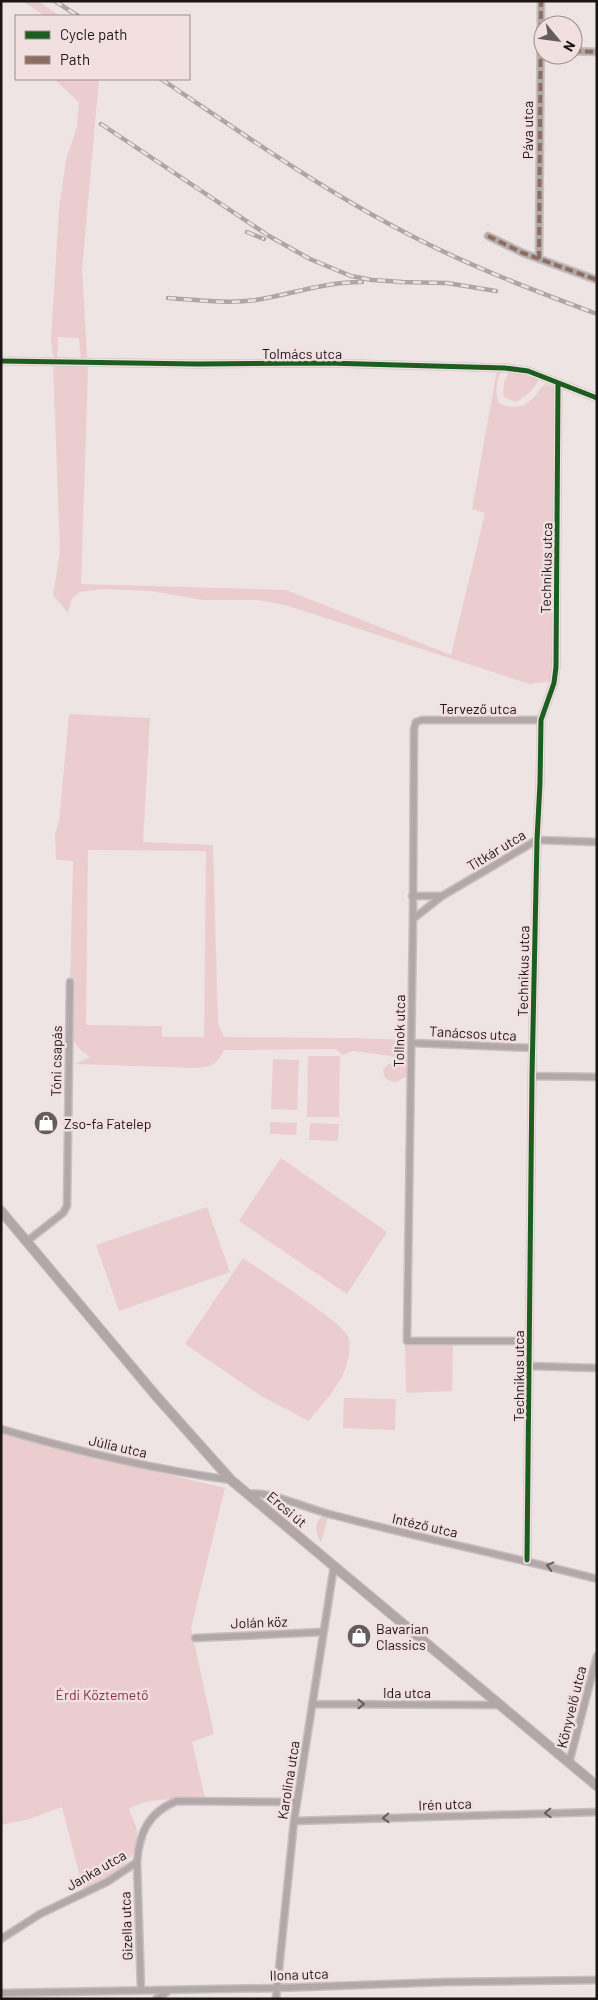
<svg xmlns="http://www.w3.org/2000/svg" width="598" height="2000" viewBox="0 0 598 2000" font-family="Barlow,sans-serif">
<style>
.green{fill:#ebcdcf;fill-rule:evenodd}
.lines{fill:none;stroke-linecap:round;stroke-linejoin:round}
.minor-casing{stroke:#c7c0c0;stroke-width:9}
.secondary-casing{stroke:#c7c0c0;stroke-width:11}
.minor{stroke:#b2a8a8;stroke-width:6}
.secondary{stroke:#b2a7a8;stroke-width:9}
.rail-casing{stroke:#aea5a6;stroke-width:4.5}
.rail{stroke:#f2e0e1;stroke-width:2.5;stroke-dasharray:8;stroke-linecap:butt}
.quiet{stroke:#8d6e63;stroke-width:4;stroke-dasharray:8 4;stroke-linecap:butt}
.cycleway-casing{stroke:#f2e0e1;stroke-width:8}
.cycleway{stroke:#1b5e20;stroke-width:5}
.oneway{stroke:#665e5e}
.labels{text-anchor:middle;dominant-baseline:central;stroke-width:5;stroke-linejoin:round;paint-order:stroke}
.street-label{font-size:14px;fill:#1b1515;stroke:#f2e0e1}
.poi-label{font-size:14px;fill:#1b1515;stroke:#f2e0e1;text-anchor:start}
.park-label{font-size:14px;fill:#853441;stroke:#f2e0e1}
</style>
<rect width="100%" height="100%" fill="#eee4e4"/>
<path class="green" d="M22,1H38L60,16H45Z
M54,79H99L82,270L88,372L81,584L286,590L451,655L485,513L472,509L497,370H500C498,381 494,393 499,403C514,410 524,408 535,396C539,391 541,386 546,384L555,388L554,667L552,681L530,684L285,605L258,600H203L151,591L103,589L80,592L72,598L68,613L53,595L60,553L53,365L54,362L51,341L59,209L66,160L77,127L79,102ZM58,337L79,338L81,362H57Z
M510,371L538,379V382L529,393L516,402L505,398L503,395L504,381Z
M69,714L150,718L143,842L213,845L218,1023L224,1037L351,1038L408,1040V1077C397,1078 399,1087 385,1078L383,1071L386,1066L393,1062L394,1057L391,1056L353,1051L343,1055L335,1049L224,1050C217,1065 212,1066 196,1068L75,1064L90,1057C77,1049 73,1043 69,1029L73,861L56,860L55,834L59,821ZM88,850L206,851L204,1037H162V1026L86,1025Z
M308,1056H340L339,1117H307Z
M273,1059L299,1060L297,1110L271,1109Z
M270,1122L297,1123L296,1135L270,1134Z
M310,1123L339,1124L338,1141L309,1140Z
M281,1158L387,1232L347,1294L239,1221Z
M207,1207L230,1272L119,1311L96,1245Z
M243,1258C260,1270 342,1322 348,1336C351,1344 349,1356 347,1363C342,1384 322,1404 309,1421L261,1396L185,1344Z
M405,1342L453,1343L452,1391L406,1393Z
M344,1398L396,1399L395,1430L343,1428Z
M1,1431L82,1454L225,1488L191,1628L214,1734L192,1742L205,1798C183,1799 146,1797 129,1809C131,1816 136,1824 137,1831C142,1861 106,1880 84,1892L62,1807L29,1819L1,1825Z
M322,1516L328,1518L321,1542C315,1533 314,1524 322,1516Z"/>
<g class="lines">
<g class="minor-casing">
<path id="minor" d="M573,51L597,52
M488,236L523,253L597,280
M539,259L541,1
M1,361L197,364L327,363L505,368L528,371L597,398
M412,896H442L413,919
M442,896L537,840L597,842
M412,1043L533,1048
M532,1076L597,1077
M26,1242L63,1213L67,1206L70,982
M529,1341H407L413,919L414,729L416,722L422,720H541
M529,1366L597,1368
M1,1429C76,1451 153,1469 231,1480
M248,1494C269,1490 310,1510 333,1515C420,1538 509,1556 597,1579
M527,1560L532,1076L537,840L540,783L541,720L554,683L556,667L558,384
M195,1638L323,1632
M312,1704L501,1705
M569,1763L597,1656
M294,1821L597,1812
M137,1862L141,1989
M1,1939L40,1914L107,1882L137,1862C139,1834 148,1812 177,1801L297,1802
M1,1993L276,1988L446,1982L597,1980
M156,1999L170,1990
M276,1999L294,1821L334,1566"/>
</g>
<g class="secondary-casing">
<path id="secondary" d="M1,1211L157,1397L231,1480L597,1786"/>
</g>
<use href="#minor" class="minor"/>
<use href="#secondary" class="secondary"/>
<g class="rail-casing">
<path id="rail" d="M55,1L78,16
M161,79C242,133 322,190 408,234C469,266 533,290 597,314
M101,124L269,236L310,259L351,276L372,280L403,282
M247,232L264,239
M397,282L447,283L496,291
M168,298C197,300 227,304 256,300C292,294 325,282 362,282"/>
</g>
<use href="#rail" class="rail"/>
<path class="quiet" d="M573,51L597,52
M488,236L523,253L597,280
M539,259L541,1"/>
<g class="cycleway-casing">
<path id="cycleway" d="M1,361L197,364L327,363L505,368L528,371L597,398
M527,1560L532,1076L537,840L540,783L541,720L554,683L556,667L558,384"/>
</g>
<use href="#cycleway" class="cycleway"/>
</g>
<defs><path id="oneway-chevron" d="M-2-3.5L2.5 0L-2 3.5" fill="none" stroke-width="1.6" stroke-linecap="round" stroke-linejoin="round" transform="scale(1.25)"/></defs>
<g class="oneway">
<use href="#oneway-chevron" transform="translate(550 1566) rotate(-165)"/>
<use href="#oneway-chevron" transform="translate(361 1704)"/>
<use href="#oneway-chevron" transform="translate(548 1813) rotate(178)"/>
<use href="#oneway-chevron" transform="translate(386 1818) rotate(178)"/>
</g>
<defs>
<g id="shop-disc" transform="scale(1.25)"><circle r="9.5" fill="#655d5d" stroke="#f2e0e1"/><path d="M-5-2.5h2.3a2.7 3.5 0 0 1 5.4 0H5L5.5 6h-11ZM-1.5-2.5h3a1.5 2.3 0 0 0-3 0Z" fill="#fff"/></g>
</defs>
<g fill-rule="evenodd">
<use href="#shop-disc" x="46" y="1123"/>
<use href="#shop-disc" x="359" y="1636"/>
</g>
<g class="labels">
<g class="street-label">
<text transform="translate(527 130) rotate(-90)">Páva utca</text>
<text x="302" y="353">Tolmács utca</text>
<text transform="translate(546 568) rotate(-89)">Technikus utca</text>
<text x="478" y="708">Tervező utca</text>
<text transform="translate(496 850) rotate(-31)">Titkár utca</text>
<text transform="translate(523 971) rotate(-89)">Technikus utca</text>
<text transform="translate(399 1031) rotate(-89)">Tollnok utca</text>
<text transform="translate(473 1033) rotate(3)">Tanácsos utca</text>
<text transform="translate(56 1061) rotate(-89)">Tóni csapás</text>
<text transform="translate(518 1376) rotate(-90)">Technikus utca</text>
<text transform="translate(118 1446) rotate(13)">Júlia utca</text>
<text transform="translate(287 1509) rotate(40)">Ercsi út</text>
<text transform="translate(425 1525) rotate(13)">Intéző utca</text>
<text transform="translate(259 1622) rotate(-2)">Jolán köz</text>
<text x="407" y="1692">Ida utca</text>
<text transform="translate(571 1707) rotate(-76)">Könyvelő utca</text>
<text transform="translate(288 1780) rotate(-81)">Karolina utca</text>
<text transform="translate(445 1804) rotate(-2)">Irén utca</text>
<text transform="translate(96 1870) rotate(-30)">Janka utca</text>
<text transform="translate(126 1926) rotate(-92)">Gizella utca</text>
<text transform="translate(299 1974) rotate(-2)">Ilona utca</text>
</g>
<g class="poi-label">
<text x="64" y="1123">Zso-fa Fatelep</text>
<text x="376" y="1628">Bavarian<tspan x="376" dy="16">Classics</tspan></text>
</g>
<g class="park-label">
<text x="102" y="1694">Érdi Köztemető</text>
</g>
</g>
<rect width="598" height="2000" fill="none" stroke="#1b1515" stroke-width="5"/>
<rect x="15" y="15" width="175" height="65" fill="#f2e0e1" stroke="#9c8f8f"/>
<rect x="25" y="31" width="25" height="8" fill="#1b5e20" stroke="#9c8f8f"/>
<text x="60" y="40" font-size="15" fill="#1b1515">Cycle path</text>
<rect x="25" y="56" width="25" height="8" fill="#8d6e63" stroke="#9c8f8f"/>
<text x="60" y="65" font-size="15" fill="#1b1515">Path</text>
<g transform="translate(558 40) rotate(119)"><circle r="24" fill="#f2e0e1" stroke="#9c8f8f"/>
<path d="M0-4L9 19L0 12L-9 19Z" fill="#655d5d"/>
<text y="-8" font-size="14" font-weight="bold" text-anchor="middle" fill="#1b1515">N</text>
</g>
</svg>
